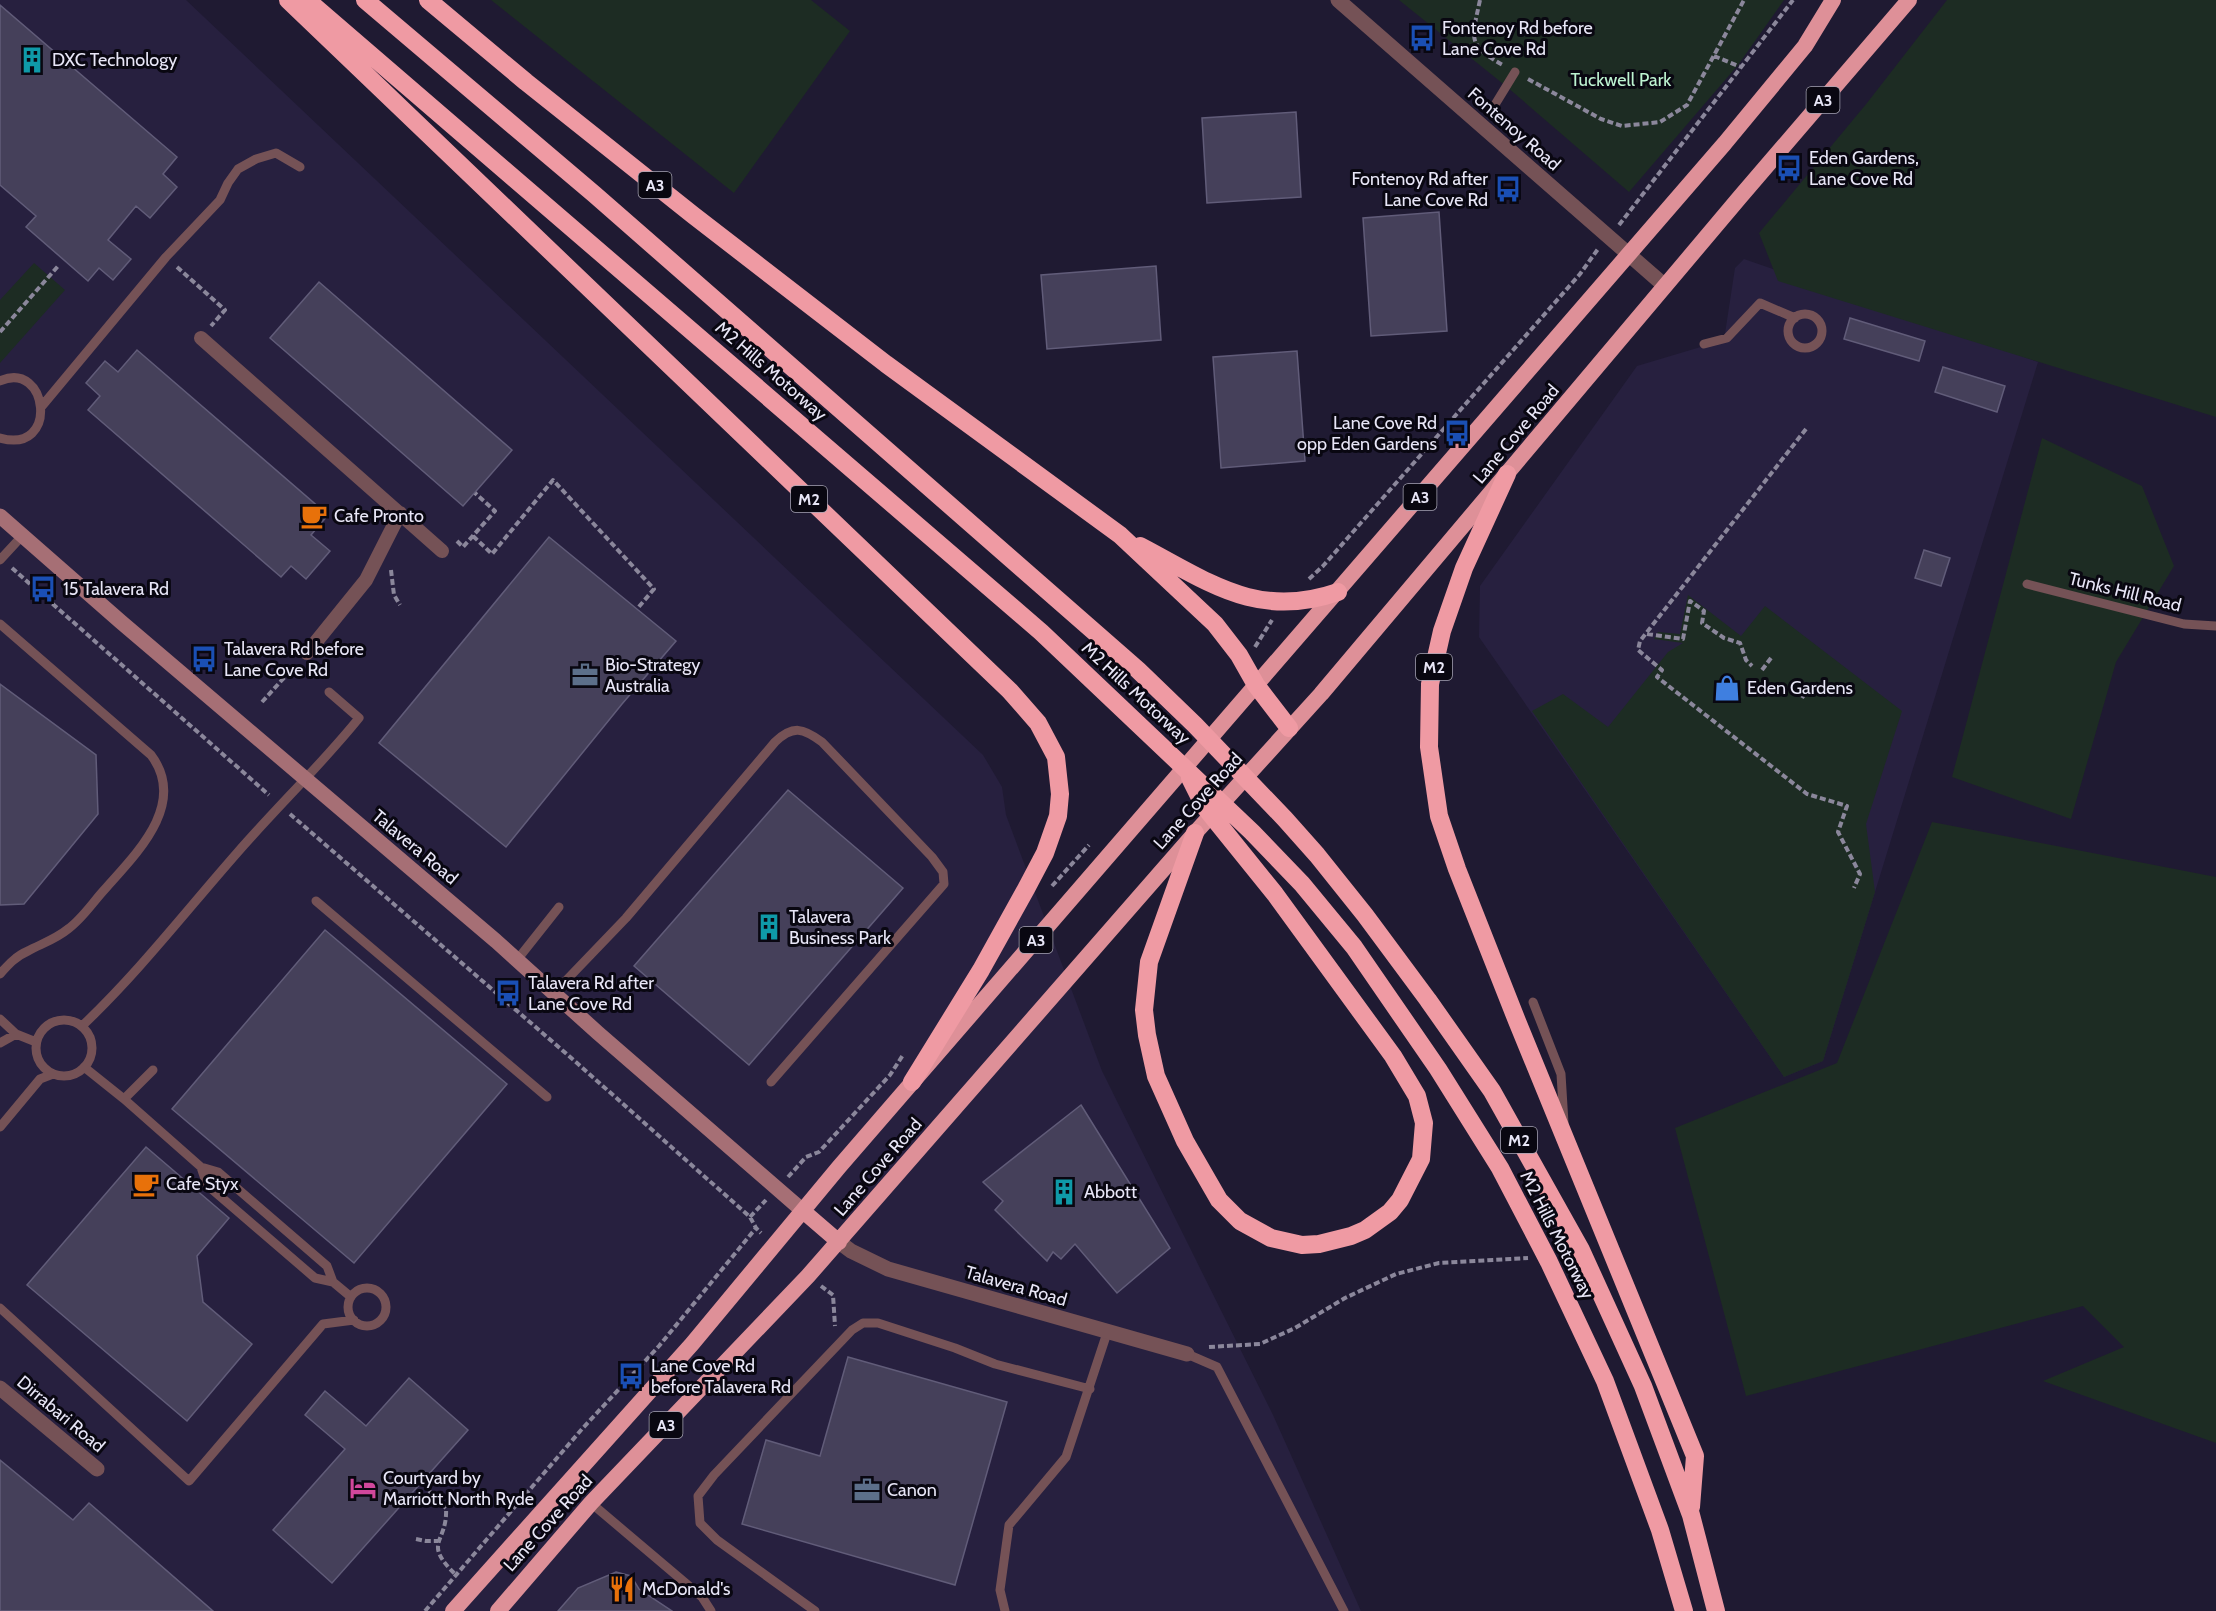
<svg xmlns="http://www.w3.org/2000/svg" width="2216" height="1611" viewBox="0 0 2216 1611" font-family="Cabin,sans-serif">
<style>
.built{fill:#27203f}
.green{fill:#1d2c23}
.building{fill:#45405a;stroke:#615c79;stroke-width:1.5}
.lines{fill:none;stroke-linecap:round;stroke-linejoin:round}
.path{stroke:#8b879b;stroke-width:4;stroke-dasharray:6 3;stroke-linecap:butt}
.service{stroke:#755256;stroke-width:9}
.pedestrian{stroke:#755256;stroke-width:14}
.minor{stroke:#755256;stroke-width:15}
.secondary{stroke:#a66f75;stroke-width:15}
.trunk{stroke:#de9098;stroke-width:16}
.motorway{stroke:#ef9aa3;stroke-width:18}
.labels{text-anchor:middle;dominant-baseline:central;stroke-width:6;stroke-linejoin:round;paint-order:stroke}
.shield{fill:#090711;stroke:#a5a3b2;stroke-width:1.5}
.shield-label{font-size:16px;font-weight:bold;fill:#e8e6f7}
.poi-label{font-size:18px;fill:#e8e6f7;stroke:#090711;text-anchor:start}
.park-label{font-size:18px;fill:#bdf3d1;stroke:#090711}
.street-label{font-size:18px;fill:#e8e6f7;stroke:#090711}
</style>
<rect width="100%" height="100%" fill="#1f1a32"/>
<path class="built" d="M0,0H186L983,755L1002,787L1006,815L1102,1071L1273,1415L1361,1611H0Z
M1744,259L2038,362L1823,1061L1784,1077L1479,637L1480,586L1637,366L1724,340L1735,268Z"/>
<path class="green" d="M491,0H811L850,31L734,193Z
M1399,0H1784L1738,65L1629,192L1507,87Z
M1947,0H2216V417L1778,281L1759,233L1867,103Z
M34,263L65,290L0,363V300Z
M2042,438L2142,486L2174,566L2116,662L2071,819L1952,777Z
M1688,595L1741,636L1765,606L1902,711L1866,824L1875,892L1823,1061L1784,1077L1532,711L1563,694L1608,727L1668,652L1683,643L1654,639L1658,632L1680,634Z
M1932,822L2216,877V1443L2043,1381L2124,1347L2083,1306L1746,1396L1675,1128L1837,1063Z"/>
<path class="building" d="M0,5L177,157L163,174L177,187L150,218L136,206L108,240L131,259L113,280L99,268L88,281L26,227L36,216L0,185Z
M1296,112L1301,197L1207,203L1202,118Z
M1439,212L1447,331L1371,336L1363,218Z
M1156,266L1161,340L1047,349L1041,275Z
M319,282L512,450L463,506L270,338Z
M1850,318L1925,341L1919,361L1844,339Z
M137,350L328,515L311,535L330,551L306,579L291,566L281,577L88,410L100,396L86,383L105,361L118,372Z
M1297,351L1305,461L1221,468L1213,357Z
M1943,367L2005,386L1997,412L1935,392Z
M549,537L676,641L622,704L506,847L379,743Z
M1924,550L1950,558L1941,586L1915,578Z
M0,684L96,755L98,814L24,904L0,905Z
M788,790L903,888L749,1065L634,966Z
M325,930L507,1084L354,1263L172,1109Z
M1081,1105L1170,1248L1117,1293L1075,1244L1061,1259L1053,1252L1047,1261L995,1210L1003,1201L983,1182Z
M146,1147L229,1218L197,1256L203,1302L252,1344L187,1421L27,1285Z
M848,1357L1007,1402L955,1585L742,1524L766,1440L820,1456Z
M409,1378L468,1430L332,1583L273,1530L345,1449L305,1415L325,1391L366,1426Z
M0,1460L73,1520L89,1503L213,1611H0Z
M616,1572L631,1576L639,1589L672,1611H558L578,1588Z"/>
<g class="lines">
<path class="path" d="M1480,0C1472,38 1466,45 1503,65
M1714,56L1741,67
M1528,79L1601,119L1622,126L1660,122L1687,105L1744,0
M1619,225L1793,0
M177,267L225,310L211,326
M0,332L59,265
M1806,429L1640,641L1638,650L1662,670L1657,677L1807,794L1847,806L1838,832L1860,874L1854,888
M473,536L492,554L553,480L654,589L637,609
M457,541L463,547L495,511L475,493
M12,568L269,795
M391,570L394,595L400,605
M1309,579L1323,566L1580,274L1598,249
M1647,634L1683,639L1690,601L1704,611L1702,623L1724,638L1740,643L1746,660L1752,666
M1255,647L1272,620
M1762,670L1771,658
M1802,698L1808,689
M262,702L292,669
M290,814L577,1063L750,1217L756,1228L761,1233
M1052,886L1089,845
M788,1177L806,1157L819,1152L890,1075L903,1055
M750,1217L766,1200
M821,1286L833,1295L835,1326
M1209,1347L1260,1344L1295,1328L1345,1298L1396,1274L1439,1263L1528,1258
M429,1491L446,1508C448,1544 421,1541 456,1575
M416,1539L426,1541H438
M425,1611L582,1429L659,1346L756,1228"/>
<path class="service" d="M1496,103L1515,72
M1788 331a17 17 0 1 1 34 0a17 17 0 1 1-34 0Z
M1704,344L1727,338L1760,303L1795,318
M0,381C48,359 60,455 0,438
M42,406L166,257L220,200L228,183L238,169L256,159L276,153L300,167
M0,560L23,535
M2027,584L2184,624L2216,626
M0,624L151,755C188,804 136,854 105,889C93,902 82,919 68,929C56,939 41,944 28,951C16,956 8,965 0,974
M316,901L547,1097
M517,960L559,907
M554,993L626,918L775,742C793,725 803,728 822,742L932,857L943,872L944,884L771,1082
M1533,1002L1561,1074L1564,1123
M0,1019L16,1034L36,1042
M36 1048a28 28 0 1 1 56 0a28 28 0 1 1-56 0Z
M82,1026C138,973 186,911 237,853C277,807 321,765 359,718L329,692
M0,1043L16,1034
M84,1067L124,1099L201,1167L218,1172L327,1266L333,1282L351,1297
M124,1099L153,1070
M0,1127L40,1079L53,1074
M201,1167L207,1185L315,1278L333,1282
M348 1307a19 19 0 1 1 38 0a19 19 0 1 1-38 0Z
M0,1308L189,1481L323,1324L354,1320
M1187,1354L1217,1367L1344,1611
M591,1503L702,1597L711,1611
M815,1611L717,1540L700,1523L698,1496L714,1475L852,1330L863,1323H878L955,1348L995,1364L1090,1389
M1005,1611L1000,1590L1009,1525L1066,1457L1107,1333"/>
<path class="pedestrian" d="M201,338L442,551
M307,653L366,580L400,513"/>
<path class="minor" d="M1338,0L1665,286
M839,1242L851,1251L888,1269L1187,1354
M0,1388L97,1469"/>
<path class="secondary" d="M0,516L121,622L496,941L598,1033L803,1211"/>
<path class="trunk" d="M803,1211L839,1242
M453,1611L692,1344L839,1167L1725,143L1805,46L1833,0
M498,1611L591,1503L808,1276L1195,833L1321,694L1740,197L1909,0"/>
<path class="motorway" d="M288,0L1010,691L1038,723L1056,757L1060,794L1058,816L1045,853L1026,889L981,970L912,1082
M307,0L1041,632L1252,832L1302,884L1354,947L1438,1069L1500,1168L1549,1262L1605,1381L1660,1530L1684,1611
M365,0L594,194L1138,670L1195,725L1285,819L1317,855L1365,915L1428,1000L1492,1091L1581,1250L1643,1386L1691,1515L1716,1611
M428,0L526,82L693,215L886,364L1120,535L1215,624L1239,655L1256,685L1289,728
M1507,474L1464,568L1442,631L1430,684L1429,747L1439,816L1457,869L1517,1021L1695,1456L1691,1507
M1140,546C1209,582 1257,620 1338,592
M1190,778L1204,806L1275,894L1393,1056L1417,1096L1424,1123L1421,1159L1400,1200L1390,1212L1365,1230L1351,1236L1319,1244L1302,1245L1271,1238L1240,1221L1219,1200L1185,1141L1156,1076L1147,1035L1144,1010L1149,962L1195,833"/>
</g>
<defs>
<g id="bus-bare" transform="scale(2.07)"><path d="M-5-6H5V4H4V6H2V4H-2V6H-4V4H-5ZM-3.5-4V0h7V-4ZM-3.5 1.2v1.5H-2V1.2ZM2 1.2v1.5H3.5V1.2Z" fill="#1a4fb4" stroke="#090711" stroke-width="2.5" paint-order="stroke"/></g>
<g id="building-bare" transform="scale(2.07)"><path d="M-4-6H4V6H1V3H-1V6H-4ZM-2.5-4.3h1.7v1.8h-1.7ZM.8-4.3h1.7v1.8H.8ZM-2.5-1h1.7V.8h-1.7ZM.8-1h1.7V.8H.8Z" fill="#0f9aa8" stroke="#090711" stroke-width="2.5" paint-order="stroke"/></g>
<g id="cafe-bare" transform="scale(2.07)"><path d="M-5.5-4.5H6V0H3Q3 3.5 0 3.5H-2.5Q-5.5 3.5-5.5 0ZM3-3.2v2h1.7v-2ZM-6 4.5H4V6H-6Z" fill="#e8710a" stroke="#090711" stroke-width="2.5" paint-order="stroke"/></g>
<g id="office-bare" transform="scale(2.07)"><path d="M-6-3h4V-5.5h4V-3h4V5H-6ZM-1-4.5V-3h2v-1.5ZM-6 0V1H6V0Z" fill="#5c6f8a" stroke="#090711" stroke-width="2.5" paint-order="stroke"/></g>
<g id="shop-bare" transform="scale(2.07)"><path d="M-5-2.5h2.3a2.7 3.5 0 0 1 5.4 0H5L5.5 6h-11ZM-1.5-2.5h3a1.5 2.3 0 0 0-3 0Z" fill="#3f7fe0" stroke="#090711" stroke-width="2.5" paint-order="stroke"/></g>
<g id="hotel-bare" transform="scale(2.07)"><path d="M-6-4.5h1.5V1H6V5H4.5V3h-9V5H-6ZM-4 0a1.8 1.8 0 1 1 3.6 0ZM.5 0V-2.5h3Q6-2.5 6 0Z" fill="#d1479c" stroke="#090711" stroke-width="2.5" paint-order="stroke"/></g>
<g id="restaurant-bare" transform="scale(2.07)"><path d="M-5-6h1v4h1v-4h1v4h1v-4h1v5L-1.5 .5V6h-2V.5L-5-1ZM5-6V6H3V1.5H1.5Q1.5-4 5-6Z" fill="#e8710a" stroke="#090711" stroke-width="2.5" paint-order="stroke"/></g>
</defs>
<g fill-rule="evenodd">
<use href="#bus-bare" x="1422" y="38"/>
<use href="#building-bare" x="32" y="60"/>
<use href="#bus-bare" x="1789" y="168"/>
<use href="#bus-bare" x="1508" y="189"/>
<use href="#bus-bare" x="1457" y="433"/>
<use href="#cafe-bare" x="314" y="516"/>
<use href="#bus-bare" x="43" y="589"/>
<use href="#bus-bare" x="204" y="659"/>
<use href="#office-bare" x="585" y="675"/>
<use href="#shop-bare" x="1727" y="688"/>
<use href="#building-bare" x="769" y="927"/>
<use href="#bus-bare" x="508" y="993"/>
<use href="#cafe-bare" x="146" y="1184"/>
<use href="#building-bare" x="1064" y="1192"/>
<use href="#bus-bare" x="631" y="1376"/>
<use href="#hotel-bare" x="363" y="1488"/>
<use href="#office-bare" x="867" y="1490"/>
<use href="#restaurant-bare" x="622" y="1589"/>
</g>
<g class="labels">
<g class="shield">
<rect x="1806.5" y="87" width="33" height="26" rx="4.5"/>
<rect x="638.5" y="172" width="33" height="26" rx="4.5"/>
<rect x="1403.5" y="484" width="33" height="26" rx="4.5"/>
<rect x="791" y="486" width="36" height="26" rx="4.5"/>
<rect x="1416" y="654" width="36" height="26" rx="4.5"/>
<rect x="1019.5" y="927" width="33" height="26" rx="4.5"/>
<rect x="1501" y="1127" width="36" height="26" rx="4.5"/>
<rect x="649.5" y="1412" width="33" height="26" rx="4.5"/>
</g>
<g class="shield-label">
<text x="1823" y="100">A3</text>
<text x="655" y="185">A3</text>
<text x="1420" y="497">A3</text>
<text x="809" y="499">M2</text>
<text x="1434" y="667">M2</text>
<text x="1036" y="940">A3</text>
<text x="1519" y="1140">M2</text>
<text x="666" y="1425">A3</text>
</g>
<g class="poi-label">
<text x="1442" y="28">Fontenoy Rd before<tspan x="1442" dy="21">Lane Cove Rd</tspan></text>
<text x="52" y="60">DXC Technology</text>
<text x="1809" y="158">Eden Gardens,<tspan x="1809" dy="21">Lane Cove Rd</tspan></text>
<text x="1488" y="179" text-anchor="end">Fontenoy Rd after<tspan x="1488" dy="21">Lane Cove Rd</tspan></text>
<text x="1437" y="423" text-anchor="end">Lane Cove Rd<tspan x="1437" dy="21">opp Eden Gardens</tspan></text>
<text x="334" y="516">Cafe Pronto</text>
<text x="63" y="589">15 Talavera Rd</text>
<text x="224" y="649">Talavera Rd before<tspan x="224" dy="21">Lane Cove Rd</tspan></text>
<text x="605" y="665">Bio-Strategy<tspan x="605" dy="21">Australia</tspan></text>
<text x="1747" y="688">Eden Gardens</text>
<text x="789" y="917">Talavera<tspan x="789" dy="21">Business Park</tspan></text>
<text x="528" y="983">Talavera Rd after<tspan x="528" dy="21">Lane Cove Rd</tspan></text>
<text x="166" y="1184">Cafe Styx</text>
<text x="1084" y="1192">Abbott</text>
<text x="651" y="1366">Lane Cove Rd<tspan x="651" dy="21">before Talavera Rd</tspan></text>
<text x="383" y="1478">Courtyard by<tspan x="383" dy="21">Marriott North Ryde</tspan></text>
<text x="887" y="1490">Canon</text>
<text x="642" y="1589">McDonald's</text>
</g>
<g class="park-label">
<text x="1621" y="80">Tuckwell Park</text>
</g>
<g class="street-label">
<text transform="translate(1514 129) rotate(41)">Fontenoy Road</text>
<text transform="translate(771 371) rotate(41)">M2 Hills Motorway</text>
<text transform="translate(1516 434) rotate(-50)">Lane Cove Road</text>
<text transform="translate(2125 592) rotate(14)">Tunks Hill Road</text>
<text transform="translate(1136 693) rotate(43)">M2 Hills Motorway</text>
<text transform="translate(1198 801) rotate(-48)">Lane Cove Road</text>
<text transform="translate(415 847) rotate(40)">Talavera Road</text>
<text transform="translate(878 1167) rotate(-49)">Lane Cove Road</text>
<text transform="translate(1557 1235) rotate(63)">M2 Hills Motorway</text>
<text transform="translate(1016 1286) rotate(16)">Talavera Road</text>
<text transform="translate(61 1414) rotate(40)">Dirrabari Road</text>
<text transform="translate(548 1523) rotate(-48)">Lane Cove Road</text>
</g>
</g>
</svg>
